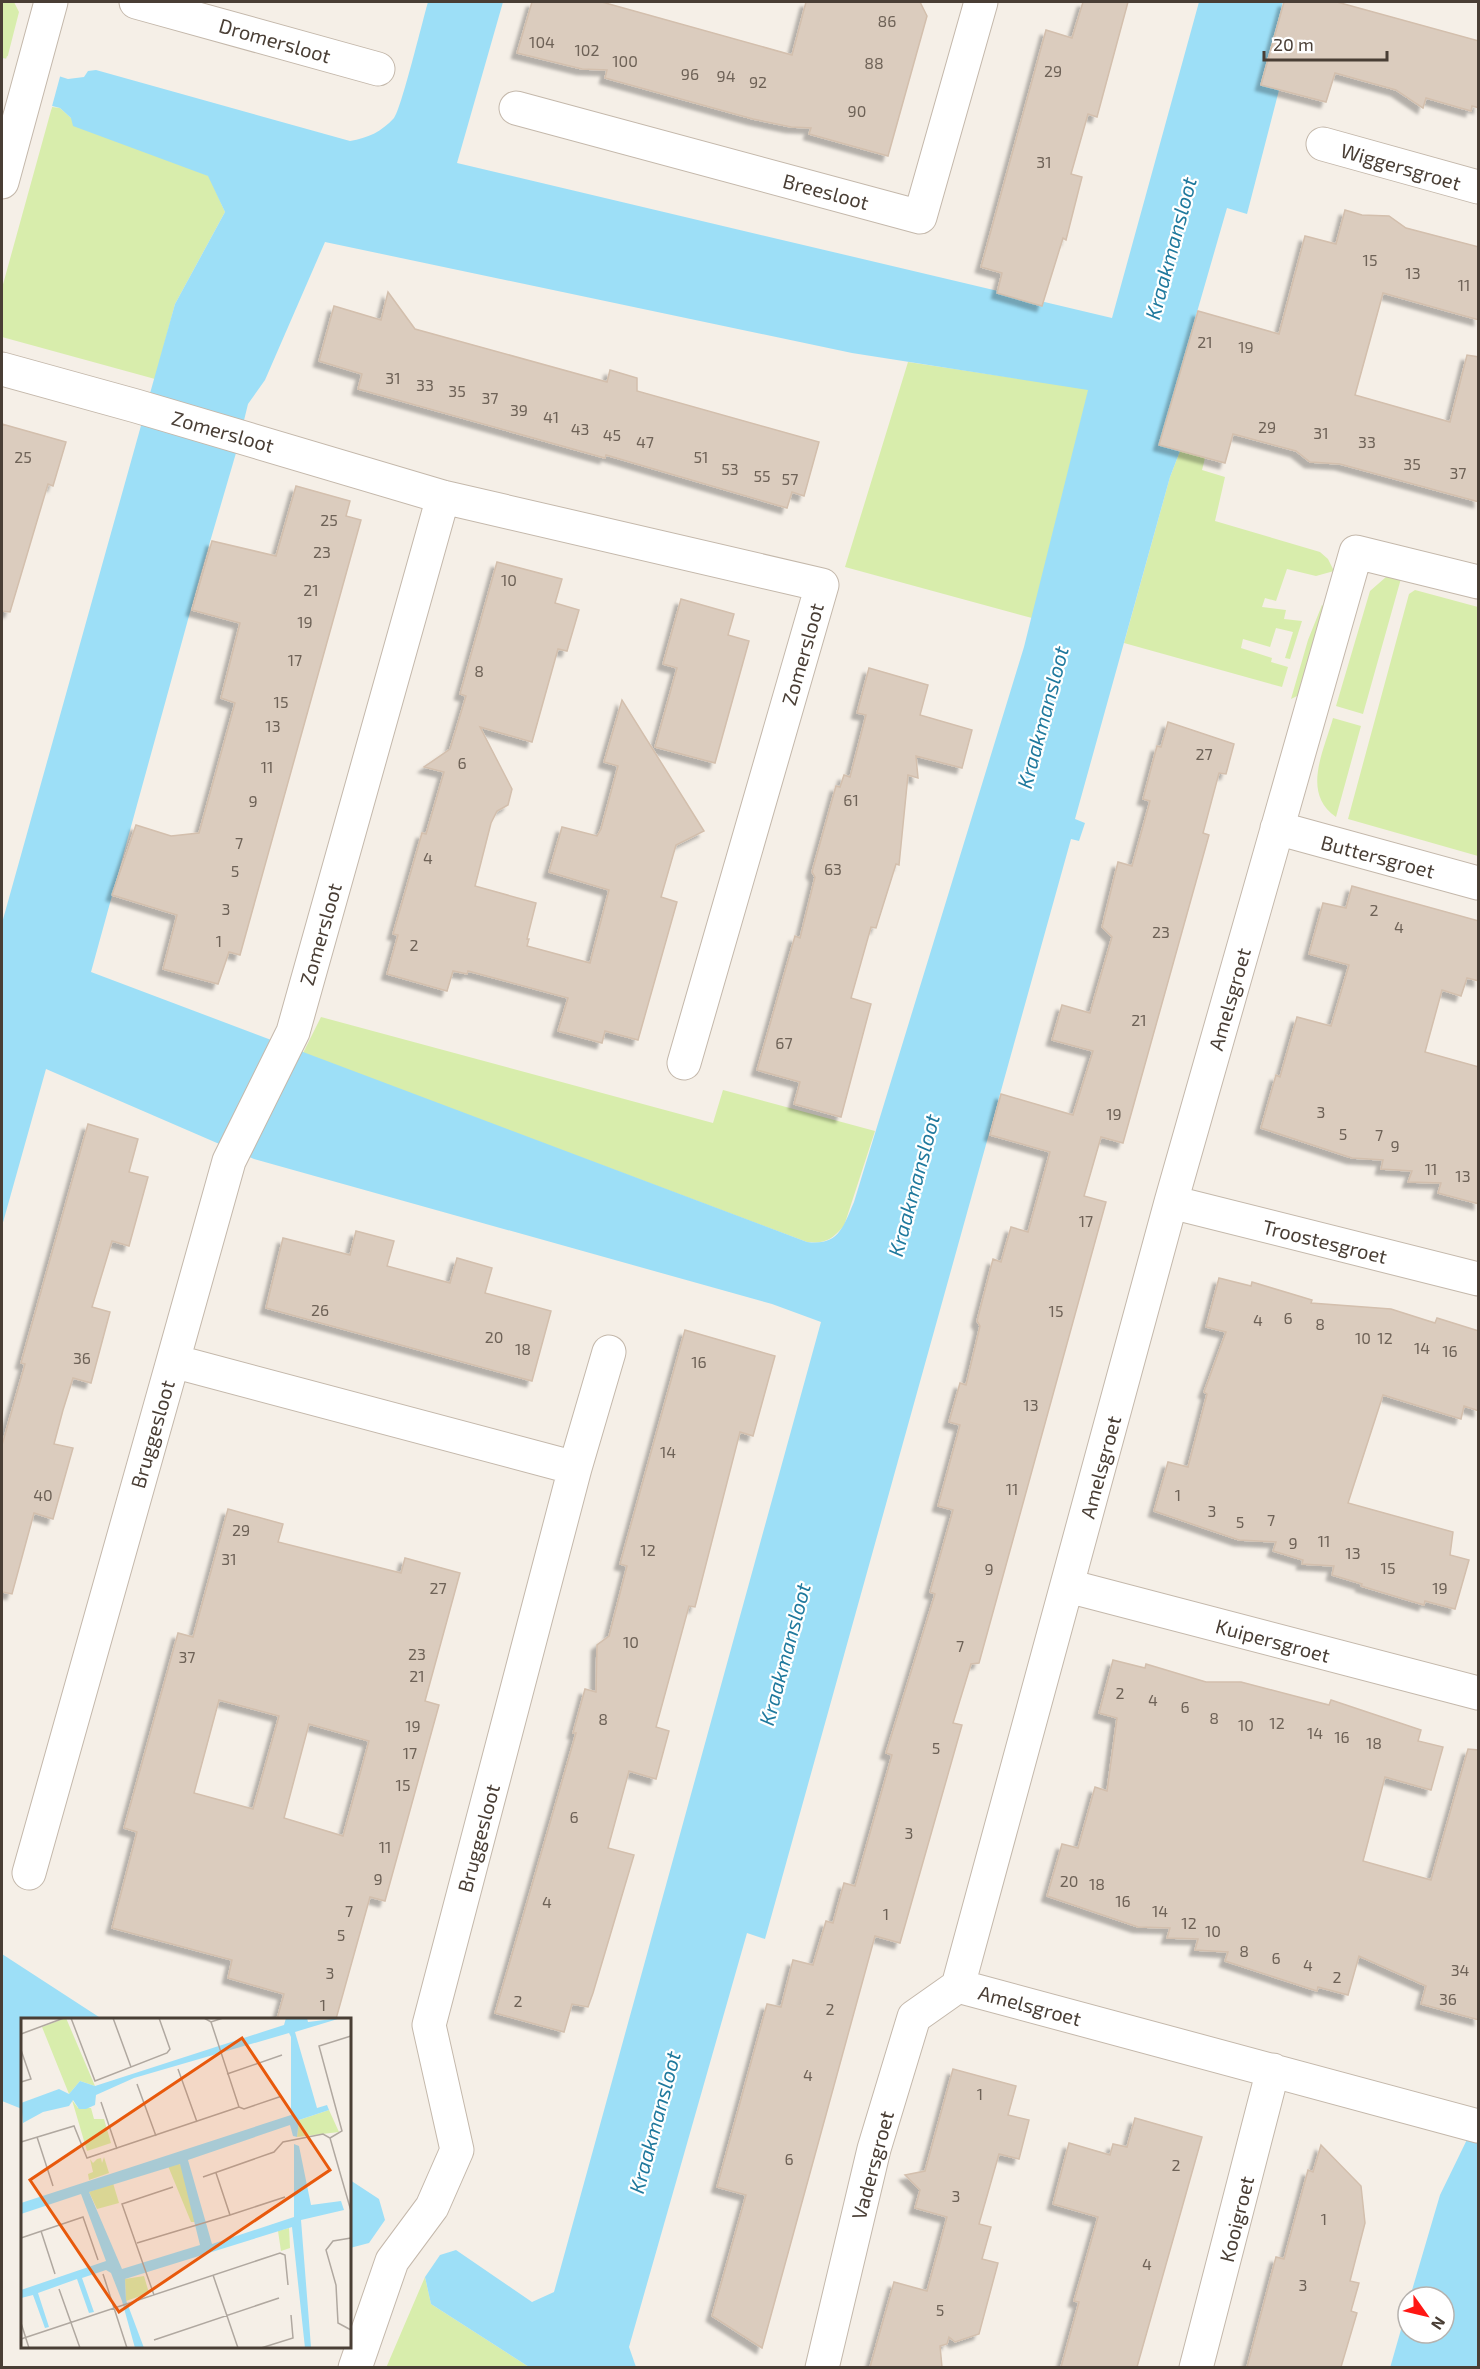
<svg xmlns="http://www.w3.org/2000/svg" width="1480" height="2369" viewBox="0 0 1480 2369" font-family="'Exo 2',sans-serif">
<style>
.green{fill:#d8edac}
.water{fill:#9ddff7;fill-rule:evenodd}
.pier{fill:#f5efe7}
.building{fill:#dbccbe;stroke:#d3bfad;stroke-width:1.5;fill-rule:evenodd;filter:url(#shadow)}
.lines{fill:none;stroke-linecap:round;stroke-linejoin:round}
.minor-casing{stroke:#c4b8ab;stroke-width:35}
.minor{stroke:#fff;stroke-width:33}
.labels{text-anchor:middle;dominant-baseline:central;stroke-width:4.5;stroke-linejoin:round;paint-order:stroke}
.number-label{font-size:16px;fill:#6e6257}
.street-label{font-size:20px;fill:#493e35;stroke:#fff}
.water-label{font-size:21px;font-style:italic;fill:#1f799d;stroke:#fff}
.inset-road{fill:none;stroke:#b0a8a0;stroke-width:1.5}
.view{fill:#e8590c;fill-opacity:0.15;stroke:#e8590c;stroke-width:3}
.inset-edge{fill:none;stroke:#493e35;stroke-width:3}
</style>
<defs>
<filter id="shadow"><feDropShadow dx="-5.5" dy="5.5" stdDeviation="1.5" flood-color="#0004"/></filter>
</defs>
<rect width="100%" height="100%" fill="#f5efe7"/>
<path class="green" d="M2,2H14L19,12L7,59L2,58Z
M52,107L60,108L71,118L209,176L225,212L175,304L155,379L2,337V288Z
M908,362L1089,389L1032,618L845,567Z
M1180,451L1205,458L1202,470L1225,477L1215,521L1320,552L1328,559L1334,571L1316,576L1287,569L1276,601L1265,598L1262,607L1286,610L1284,619L1302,621L1290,659L1285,658L1293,632L1276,628L1270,647L1243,639L1241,648L1272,658L1271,662L1288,667L1282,687L1124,643L1170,477Z
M1402,575L1363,714L1336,706L1370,591L1386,577Z
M1415,590L1478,607V856L1348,819L1409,594Z
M1322,605L1330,611L1303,693L1291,699L1308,640Z
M1333,718L1361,726L1336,817C1301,793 1324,751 1333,718Z
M321,1017L713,1123L723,1090L875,1131L844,1226C831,1240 825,1244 807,1242L303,1053Z
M425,2277L431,2304L529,2367L386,2368Z"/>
<path class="water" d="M428,2H503L457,163L1112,318L1199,2H1283L1260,85L1279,90L1247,214L1227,208L1159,444L1180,451L1170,477L1075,819L1085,823L1079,841L1071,839L765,1939L747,1933L629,2347L636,2367H529L431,2304L425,2277L440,2255L456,2250L532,2302L554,2292L821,1322L772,1304L254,1159L46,1069L2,1226V923L175,304L225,212L208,176L73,126L71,118L60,108L2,93V58L68,79L84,77L88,71L96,70L350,141C368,138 381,132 394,118C401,110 423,19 428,2ZM325,242L852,353L1088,390L1024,647L854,1202C843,1228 838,1246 807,1242L91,972L200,576L236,453L248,404L265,380Z
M2,1954L102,2019L22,2020V2109L2,2101Z
M1478,2117V2367L1390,2368L1408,2305V2333H1444V2297H1410L1440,2195Z
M350,2180L379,2199L385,2220L369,2243L350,2248Z"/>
<path class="pier" d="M7,56L61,73L51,110L2,96V58L6,59Z"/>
<path class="building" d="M532,2H602L792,55L806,2H920L927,16L888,156L809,134L811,128L791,127L753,119L605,78L607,70L582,69L517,53Z
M1083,2H1128L1097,117L1088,114L1071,174L1082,177L1066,240L1063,238L1042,306L997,293L1002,273L981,267L1046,30L1072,38Z
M1284,2H1337L1479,41V108L1472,106L1471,111L1426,98L1423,108L1396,90L1335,73L1326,102L1261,85Z
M1345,210L1362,215L1389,216L1406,228L1479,247V320L1383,293L1355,395L1450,422L1467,355L1479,357V502L1340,464L1310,462L1296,451L1233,434L1225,463L1159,445L1198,311L1279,334L1305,236L1336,244Z
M388,292L415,329L607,382L610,370L637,378V391L819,442L804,496L792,492L787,508L606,455L605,458L358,389L362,374L319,361L334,306L381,320Z
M2,424L66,442L53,486L48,484L10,612L2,611Z
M296,486L350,501L346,516L361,520L240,955L229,952L218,984L163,969L177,915L112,895L136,825L171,836L199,833L235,703L221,698L240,623L192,610L212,541L276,556Z
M497,562L562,579L555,603L579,610L567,651L558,649L532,742L480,727L512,789L508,805L497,811L491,823L475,886L536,903L527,939H529L527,946L590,963L609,890L549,872L562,827L597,836L601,829L618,766L604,762L622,700L704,831L676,845L661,897L677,902L638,1040L605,1031L602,1043L558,1031L568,998L468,971L467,974L453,971L447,991L387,974L398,935L393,934L422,833L426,834L444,772L424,767L450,749L466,696L460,694Z
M681,599L734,614L728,635L749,641L715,763L655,747L677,668L663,664Z
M869,668L928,685L920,715L972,730L962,768L916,756L918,778L908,775L899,865L896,864L876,928L871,927L851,998L871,1004L841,1117L794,1104L800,1082L757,1070L795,936L800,938L815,877L812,872L836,786L840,787L844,775L850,777L866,715L857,713Z
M1168,722L1234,744L1226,774L1219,773L1203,833L1209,835L1123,1143L1101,1137L1084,1196L1106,1202L979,1663L971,1664L953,1723L962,1725L900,1943L875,1936L762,2348L712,2316L746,2195L717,2187L767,2004L781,2007L793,1960L813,1965L826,1921L833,1923L844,1883L855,1886L892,1755L886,1753L935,1594L930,1592L953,1510L938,1506L960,1425L949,1422L960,1383L966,1385L980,1326L977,1321L993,1259L1001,1262L1011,1227L1028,1232L1050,1152L990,1135L1001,1094L1073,1115L1093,1051L1052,1040L1062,1005L1090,1013L1112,937L1102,927L1118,862L1132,866L1150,801L1143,799L1157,746L1161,747Z
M1352,886L1479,921V981L1467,978L1461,996L1442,990L1425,1052L1479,1067V1204L1438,1193L1441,1183L1408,1182L1412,1171L1381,1169L1383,1160L1352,1158L1261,1128L1276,1075L1280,1077L1297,1017L1331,1026L1349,965L1309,954L1323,903L1346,908Z
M88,1124L138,1139L129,1172L148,1177L129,1246L112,1241L92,1307L110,1312L91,1383L73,1378L63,1410L54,1444L73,1448L53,1519L34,1513L12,1594L2,1592V1445L25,1364L21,1363Z
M356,1231L394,1241L387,1266L450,1283L457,1258L492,1268L485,1293L551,1311L532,1381L266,1308L283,1238L350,1255Z
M1219,1278L1251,1286L1252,1282L1312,1300L1311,1303L1391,1309L1435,1323L1437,1318L1479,1331V1411L1464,1406L1461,1419L1383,1395L1348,1503L1453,1532L1450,1555L1469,1560L1455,1609L1425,1601L1424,1605L1361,1586L1362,1584L1332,1575L1334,1566L1302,1564L1303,1560L1273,1551L1276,1542L1239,1540L1154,1511L1168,1462L1188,1467L1207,1394L1204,1392L1226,1332L1206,1327Z
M685,1330L775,1356L753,1436L740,1432L695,1607L689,1606L656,1727L669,1731L656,1779L629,1771L608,1848L634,1855L593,1993L588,2007L572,2004L564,2032L495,2013L576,1733H573L585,1689L596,1692L597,1645L609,1636L627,1566L620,1564Z
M228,1509L283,1524L278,1542L401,1573L405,1558L460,1573L425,1701L439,1705L385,1901L370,1897L336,2019H277L284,1994L228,1978L232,1960L112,1928L137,1832L124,1828L178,1633L193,1637ZM219,1700L279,1716L253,1809L194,1793ZM309,1724L369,1741L343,1836L284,1818Z
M1113,1660L1145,1668L1146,1664L1206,1682H1241L1329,1705L1331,1700L1421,1730L1418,1741L1443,1747L1431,1790L1385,1777L1363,1861L1431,1880L1468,1749L1479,1750V2020L1421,2004L1426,1986L1359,1956L1348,1995L1318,1987L1317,1991L1225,1961L1228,1952L1195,1950L1198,1939L1167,1938L1170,1928L1138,1927L1047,1896L1062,1844L1078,1848L1095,1787L1107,1791L1117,1718L1099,1713Z
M953,2069L1016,2086L1008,2115L1029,2120L1019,2159L999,2154L979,2224L991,2227L982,2259L998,2263L979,2334L955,2342L949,2337L947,2344L940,2346L942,2367H870L894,2282L927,2291L947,2217L915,2208L920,2190L905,2175L925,2171Z
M1135,2118L1202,2137L1137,2367H1061L1079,2302L1074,2301L1098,2217L1053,2204L1069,2143L1110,2155L1113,2144L1127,2147Z
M1321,2145L1361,2186L1365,2223L1350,2281L1359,2283L1351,2311L1357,2313L1341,2367H1247L1276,2257L1284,2259L1308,2170L1313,2172Z"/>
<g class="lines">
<g class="minor-casing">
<path id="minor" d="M136,2L378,69
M516,108L920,217L981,2
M1323,144L1478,187
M2,182L51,2
M2,369L136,406L443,497L822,585L684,1063
M1478,582L1356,552L1171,1202L958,1986L1478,2126
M1277,828L1478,883
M1171,1202L1478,1279
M173,1361L229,1161L293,1032L443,497
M1068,1586L1478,1693
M29,1873L173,1361L575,1468
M355,2368L392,2261L432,2207L457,2150L429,2025L575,1468L609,1352
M822,2368L874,2149L914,2017L958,1986
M1196,2368L1273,2070"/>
</g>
<use href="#minor" class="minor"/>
</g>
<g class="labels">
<g class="number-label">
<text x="887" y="20">86</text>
<text x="542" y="41">104</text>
<text x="587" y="49">102</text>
<text x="625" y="60">100</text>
<text x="874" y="62">88</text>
<text x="1053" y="70">29</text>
<text x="690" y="73">96</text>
<text x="726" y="75">94</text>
<text x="758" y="81">92</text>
<text x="857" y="110">90</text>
<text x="1044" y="161">31</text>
<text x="1370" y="259">15</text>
<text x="1413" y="272">13</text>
<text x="1464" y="284">11</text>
<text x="1205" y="341">21</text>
<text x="1246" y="346">19</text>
<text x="393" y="377">31</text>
<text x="425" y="384">33</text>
<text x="457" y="390">35</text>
<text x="490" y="397">37</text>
<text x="519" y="409">39</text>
<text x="551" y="416">41</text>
<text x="1267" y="426">29</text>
<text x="580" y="428">43</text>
<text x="1321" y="432">31</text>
<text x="612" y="434">45</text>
<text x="645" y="441">47</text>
<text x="1367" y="441">33</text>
<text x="23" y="456">25</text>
<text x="701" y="456">51</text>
<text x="1412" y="463">35</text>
<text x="730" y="468">53</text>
<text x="1458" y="472">37</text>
<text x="762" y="475">55</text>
<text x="790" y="478">57</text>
<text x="329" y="519">25</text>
<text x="322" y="551">23</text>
<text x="509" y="579">10</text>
<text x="311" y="589">21</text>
<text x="305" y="621">19</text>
<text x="295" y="659">17</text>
<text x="479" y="670">8</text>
<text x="281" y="701">15</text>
<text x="273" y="725">13</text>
<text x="1204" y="753">27</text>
<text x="462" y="762">6</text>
<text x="267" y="766">11</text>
<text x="851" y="799">61</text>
<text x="253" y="800">9</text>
<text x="239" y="842">7</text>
<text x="428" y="857">4</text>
<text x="833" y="868">63</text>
<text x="235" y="870">5</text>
<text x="226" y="908">3</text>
<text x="1374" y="909">2</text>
<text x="1399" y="926">4</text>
<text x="1161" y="931">23</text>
<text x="219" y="940">1</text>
<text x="414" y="944">2</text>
<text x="1139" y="1019">21</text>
<text x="784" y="1042">67</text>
<text x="1321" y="1111">3</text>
<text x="1114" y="1113">19</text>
<text x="1343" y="1133">5</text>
<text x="1379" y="1134">7</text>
<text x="1395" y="1145">9</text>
<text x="1431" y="1168">11</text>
<text x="1463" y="1175">13</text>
<text x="1086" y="1220">17</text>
<text x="320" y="1309">26</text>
<text x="1056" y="1310">15</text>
<text x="1288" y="1317">6</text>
<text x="1258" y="1319">4</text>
<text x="1320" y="1323">8</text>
<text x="494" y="1336">20</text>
<text x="1363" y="1337">10</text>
<text x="1385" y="1337">12</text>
<text x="1422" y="1347">14</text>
<text x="523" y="1348">18</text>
<text x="1450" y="1350">16</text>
<text x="82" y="1357">36</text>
<text x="699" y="1361">16</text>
<text x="1031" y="1404">13</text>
<text x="668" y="1451">14</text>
<text x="1012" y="1488">11</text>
<text x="43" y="1494">40</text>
<text x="1178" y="1494">1</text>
<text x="1212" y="1510">3</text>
<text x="1271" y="1519">7</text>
<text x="1240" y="1521">5</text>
<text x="241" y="1529">29</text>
<text x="1324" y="1540">11</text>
<text x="1293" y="1542">9</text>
<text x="648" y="1549">12</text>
<text x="1353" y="1552">13</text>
<text x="229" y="1558">31</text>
<text x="1388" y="1567">15</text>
<text x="989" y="1568">9</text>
<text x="438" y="1587">27</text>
<text x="1440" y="1587">19</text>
<text x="631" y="1641">10</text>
<text x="960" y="1645">7</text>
<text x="417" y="1653">23</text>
<text x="187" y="1656">37</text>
<text x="417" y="1675">21</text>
<text x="1120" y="1692">2</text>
<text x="1153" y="1699">4</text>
<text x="1185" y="1706">6</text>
<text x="1214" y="1717">8</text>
<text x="603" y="1718">8</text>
<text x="1277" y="1722">12</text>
<text x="1246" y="1724">10</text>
<text x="413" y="1725">19</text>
<text x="1315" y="1732">14</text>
<text x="1342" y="1736">16</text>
<text x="1374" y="1742">18</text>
<text x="936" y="1747">5</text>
<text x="410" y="1752">17</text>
<text x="403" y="1784">15</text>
<text x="574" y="1816">6</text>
<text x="909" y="1832">3</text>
<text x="385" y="1846">11</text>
<text x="378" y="1878">9</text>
<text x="1069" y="1880">20</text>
<text x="1097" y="1883">18</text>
<text x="1123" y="1900">16</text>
<text x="547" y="1901">4</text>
<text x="349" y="1910">7</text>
<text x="1160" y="1910">14</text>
<text x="886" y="1913">1</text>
<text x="1189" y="1922">12</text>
<text x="1213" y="1930">10</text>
<text x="341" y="1934">5</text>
<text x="1244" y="1950">8</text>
<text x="1276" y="1957">6</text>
<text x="1308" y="1964">4</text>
<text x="1460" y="1969">34</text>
<text x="330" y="1972">3</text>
<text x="1337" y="1976">2</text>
<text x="1448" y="1998">36</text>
<text x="518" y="2000">2</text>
<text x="323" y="2004">1</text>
<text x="830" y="2008">2</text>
<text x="808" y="2074">4</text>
<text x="980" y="2093">1</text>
<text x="789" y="2158">6</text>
<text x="1176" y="2164">2</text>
<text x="956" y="2195">3</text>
<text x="1324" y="2218">1</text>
<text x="1147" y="2263">4</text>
<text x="1303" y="2284">3</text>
<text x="940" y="2309">5</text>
</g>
<g class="street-label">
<text transform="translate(275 40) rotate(16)">Dromersloot</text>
<text transform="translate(1401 166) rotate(16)">Wiggersgroet</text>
<text transform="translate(826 191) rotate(15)">Breesloot</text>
<text transform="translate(223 431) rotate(16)">Zomersloot</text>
<text transform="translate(802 654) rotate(-74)">Zomersloot</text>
<text transform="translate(1378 856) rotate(15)">Buttersgroet</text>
<text transform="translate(320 934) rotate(-74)">Zomersloot</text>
<text transform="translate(1229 999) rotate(-74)">Amelsgroet</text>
<text transform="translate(1325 1241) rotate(14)">Troostesgroet</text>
<text transform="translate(152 1434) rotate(-74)">Bruggesloot</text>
<text transform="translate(1100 1467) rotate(-75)">Amelsgroet</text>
<text transform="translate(1273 1640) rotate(15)">Kuipersgroet</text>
<text transform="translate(478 1838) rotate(-75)">Bruggesloot</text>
<text transform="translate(1030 2005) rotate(15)">Amelsgroet</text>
<text transform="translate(872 2165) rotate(-75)">Vadersgroet</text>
<text transform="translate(1236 2219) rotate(-76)">Kooigroet</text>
</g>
<g class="water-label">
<text transform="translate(1170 248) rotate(-75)">Kraakmansloot</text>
<text transform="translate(1042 717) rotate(-75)">Kraakmansloot</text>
<text transform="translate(913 1185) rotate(-75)">Kraakmansloot</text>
<text transform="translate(784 1654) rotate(-75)">Kraakmansloot</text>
<text transform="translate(654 2122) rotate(-75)">Kraakmansloot</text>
</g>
</g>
<g transform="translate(21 2018)">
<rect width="330" height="330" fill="#f5efe7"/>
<path d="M45,0L74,68L59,63L48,76L21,9ZM51,82L57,90H70L73,101H83L90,125L66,133ZM308,92L318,114L276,119L278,102ZM83,139L88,155L68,162L67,156L72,154L69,141L72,145L76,141L80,140L81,145ZM157,145L161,148L174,204H170L147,148ZM92,165L98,185L76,191L68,174ZM268,210L269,230L260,233L257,213ZM123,258L128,275L105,283L104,261Z" fill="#d8edac"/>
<path d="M265,0H286L287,4L320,0L274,14L296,90L306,87L308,92L278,102L276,119L272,118L269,107L167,142L191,226L273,199V126L278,128L290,187L320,183L323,192L280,202L290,329L284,330L271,209L104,261L105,282L123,330H114L101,283L90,255L85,252L61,260L73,294L68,295L56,261L17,275L28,309L24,310L12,277L0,280V272L85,243L60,176L0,196V185L270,97V19L268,15L113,60L75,77L74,87L65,91H58L52,82L48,88L22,94L2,105L0,85L38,71L48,76L59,63L74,68L263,7ZM159,146L179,227L101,251L68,174Z" fill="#9ddff7" fill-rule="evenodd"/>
<path class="inset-road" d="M50,0L74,63L146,35L149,31L138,0M92,0L110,49M183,0L190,4L202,0M0,16L43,0M0,32L10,61L0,64M157,51L176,104M206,56L261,37M116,66L135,118M80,84L96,131M218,89L223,91L261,78M16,119L32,168M309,120L321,113L298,28L330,18M0,124L53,108L66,140L218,89L190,4M195,155L209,197L264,179M182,159L253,134L262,124L302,116L309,120L330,193M20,213L34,256M0,220L62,199L77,242M330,220L312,223L305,232L315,267L317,305L330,312M116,225L209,197M82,256L106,330M192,257L217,330M38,271L59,330M133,277L101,186L152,169M0,305L8,330M0,321L259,235L264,237L267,267M133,322L258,280M240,330L272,320L270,297"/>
<path class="view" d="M221,20L309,152L98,294L9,162Z"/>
<rect width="330" height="330" class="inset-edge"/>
</g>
<rect width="1480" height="2369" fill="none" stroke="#493e35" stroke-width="6"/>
<g transform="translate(1426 2315) rotate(124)"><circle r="28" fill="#ffffff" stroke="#b6b2ae" stroke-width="1.5"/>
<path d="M0-4.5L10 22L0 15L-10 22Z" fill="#ff1714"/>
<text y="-9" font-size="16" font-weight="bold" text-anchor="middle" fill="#493e35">N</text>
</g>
<path d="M1264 51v9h123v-9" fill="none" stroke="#493e35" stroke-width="3"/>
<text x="1273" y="51" font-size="18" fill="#493e35" stroke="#ffffff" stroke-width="4.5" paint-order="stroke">20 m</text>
</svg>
